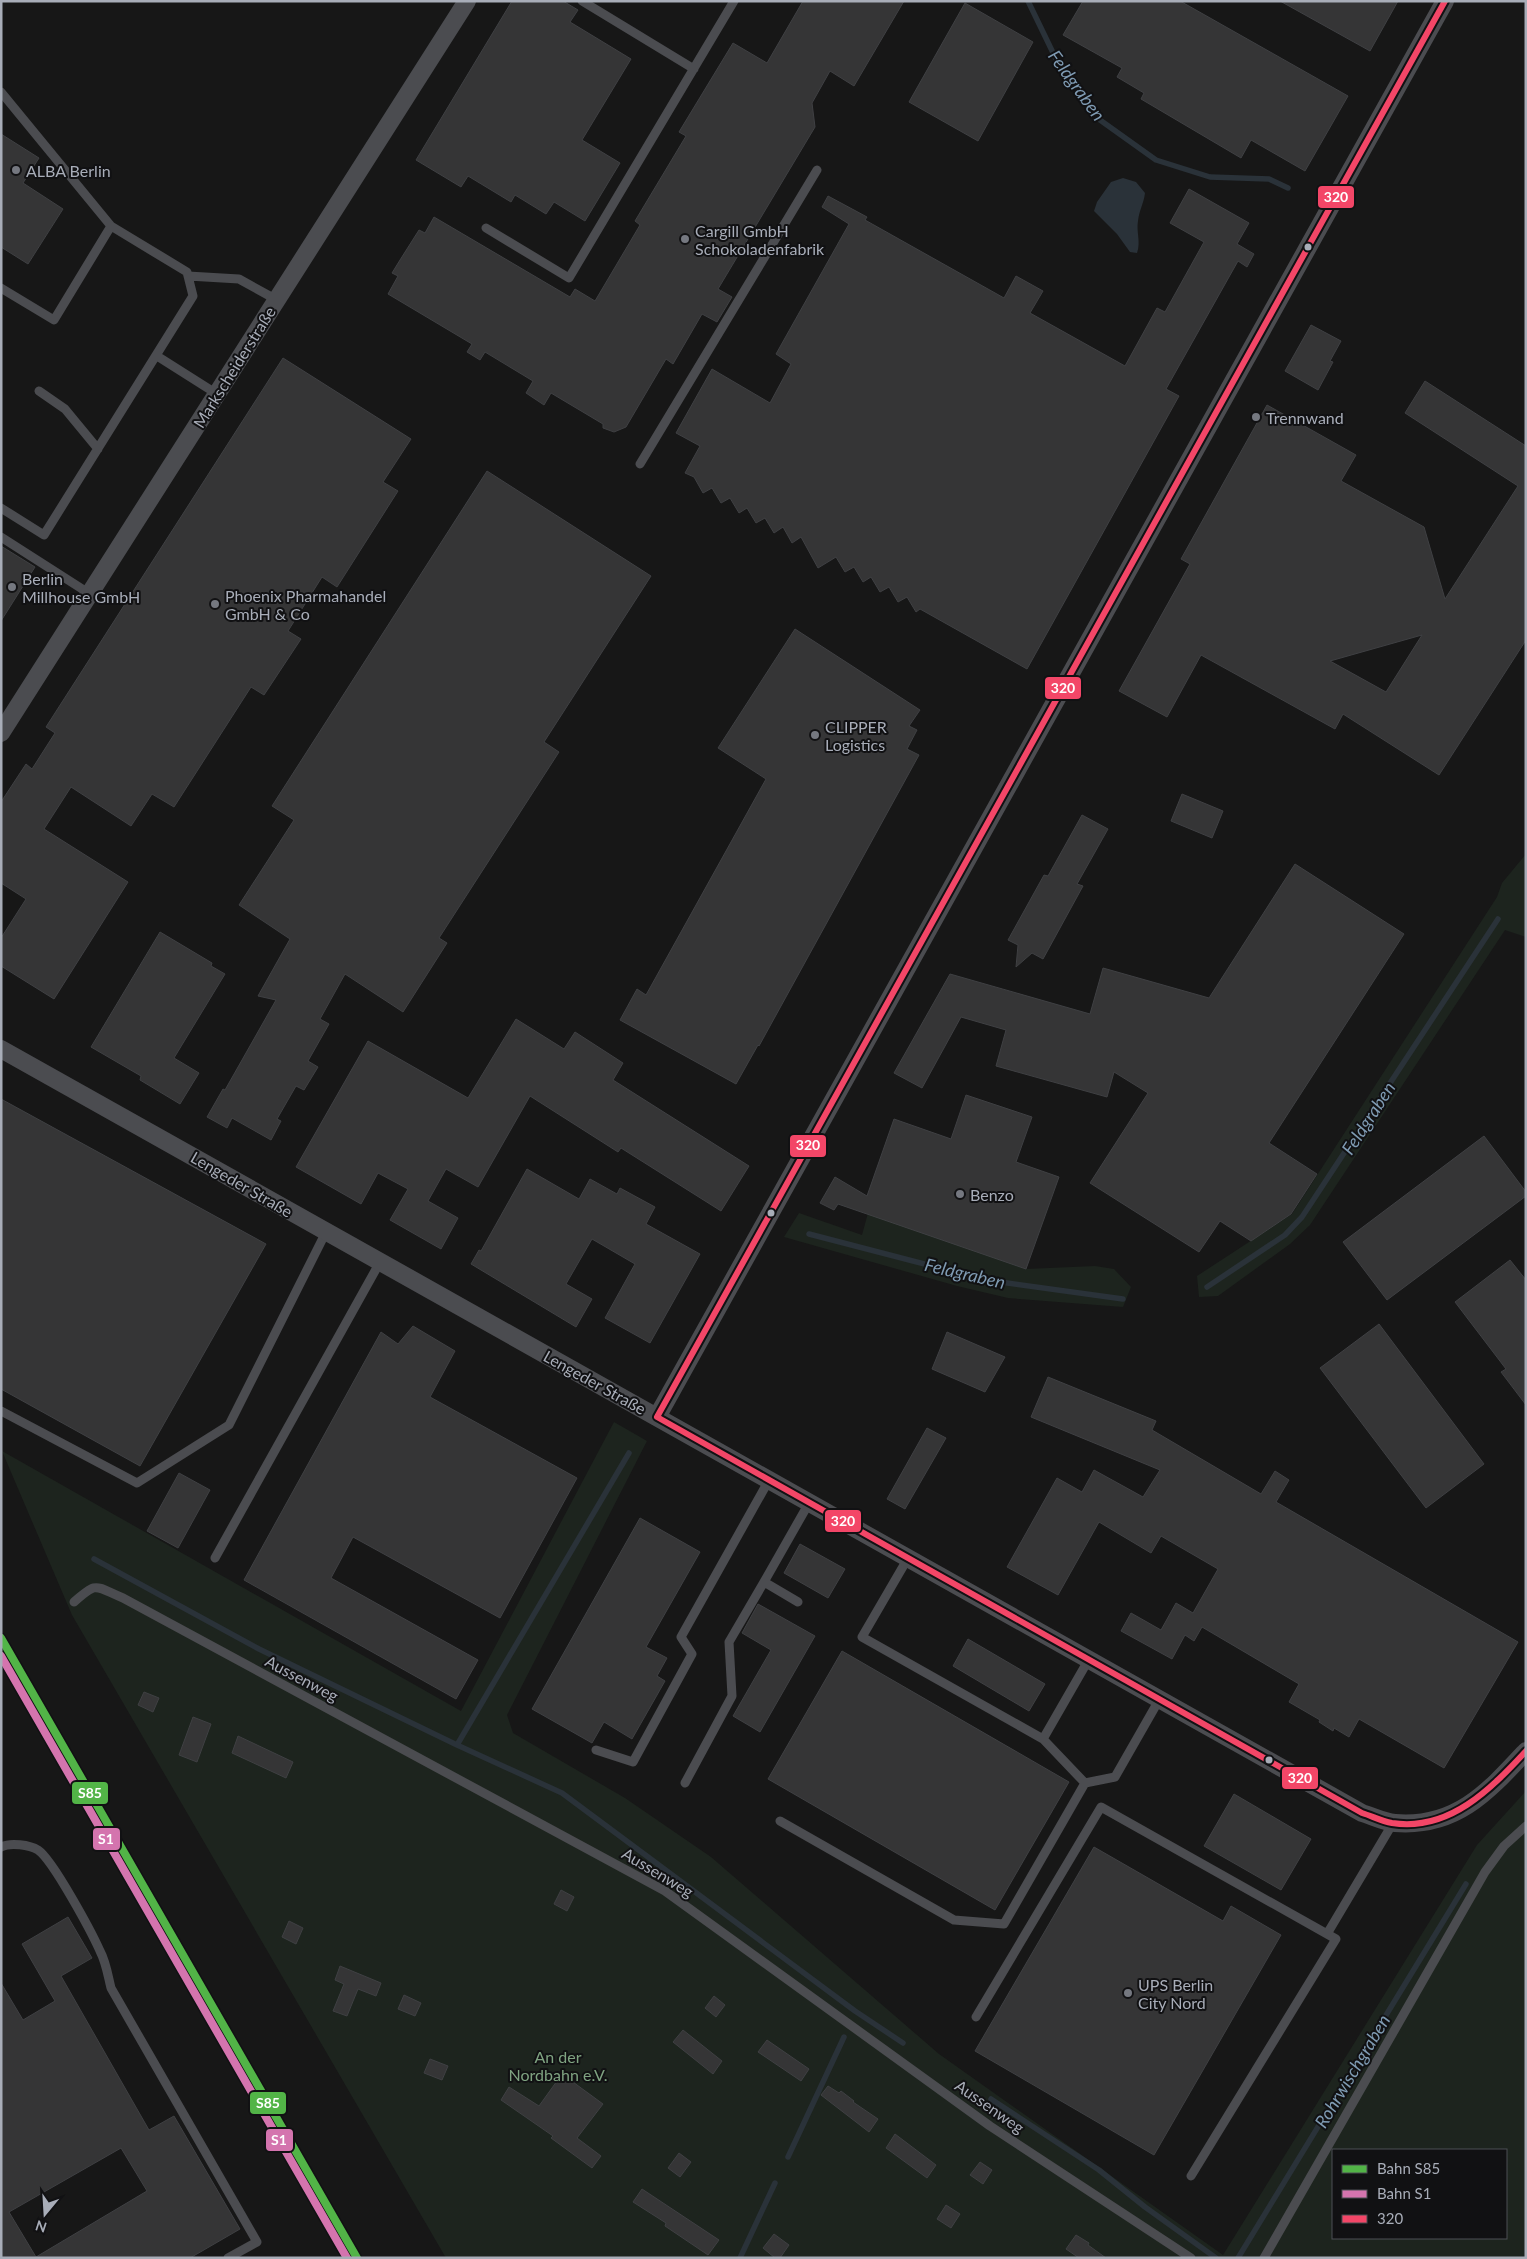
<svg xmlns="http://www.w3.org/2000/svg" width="1527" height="2259" viewBox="0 0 1527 2259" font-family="Lato,sans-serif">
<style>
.green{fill:#1d241e;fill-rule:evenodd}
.water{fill:#2a3239}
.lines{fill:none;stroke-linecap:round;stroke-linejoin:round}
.stream{stroke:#2a3239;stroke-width:5.5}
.building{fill:#353536;stroke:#3f4043;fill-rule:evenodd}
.lane{stroke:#4b4c50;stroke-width:9}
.street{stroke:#4b4c50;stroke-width:18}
.bus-1-casing{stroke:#111113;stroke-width:10}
.bus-1{stroke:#f34667;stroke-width:6}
.rail-1-casing{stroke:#111113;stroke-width:11}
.rail-2-casing{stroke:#111113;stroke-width:11}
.rail-1{stroke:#52b447;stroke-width:8}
.rail-2{stroke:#d474ae;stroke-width:8}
.poi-dot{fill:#757880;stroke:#111113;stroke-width:2}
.bus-dot{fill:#a8adb8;stroke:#111113;stroke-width:2}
.labels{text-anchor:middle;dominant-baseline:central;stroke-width:4;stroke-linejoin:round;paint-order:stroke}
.poi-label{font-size:16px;fill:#a8adb8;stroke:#111113;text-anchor:start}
.street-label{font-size:16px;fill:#a8adb8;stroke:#111113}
.park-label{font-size:16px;fill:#7fa381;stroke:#111113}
.water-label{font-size:18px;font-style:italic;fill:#7f9bb3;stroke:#111113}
.line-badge{stroke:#111113;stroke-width:2}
.badge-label{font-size:14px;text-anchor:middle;font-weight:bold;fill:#fff}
</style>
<rect width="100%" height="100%" fill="#171717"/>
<path class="green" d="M1526,854V937L1505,930L1310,1225L1290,1244L1218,1296L1199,1297L1197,1276L1292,1214L1497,897L1502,883Z
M799,1213L862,1235L868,1213L1026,1269L1095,1266L1114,1269L1131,1287L1123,1307L1008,1298L957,1286L784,1237Z
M614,1422L647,1441L507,1715L513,1733L625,1798L711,1857L939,2054L1223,2255L1477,1845L1526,1791V2258H446L72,1615L2,1451L461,1711ZM1333,2150H1506V2238H1333Z"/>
<path class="water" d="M1123,178L1136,182L1145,193C1144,203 1139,210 1138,221C1136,232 1141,241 1137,253L1130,252L1117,234L1094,211L1097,202L1111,182Z"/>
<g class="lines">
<path class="stream" d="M1028,1L1057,61L1100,120L1156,160L1210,177L1269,179L1288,188
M809,1234L986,1280L1123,1299
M1207,1287L1285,1235L1302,1217L1498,919
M94,1559L259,1649L457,1745L562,1793L855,2011L903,2043
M457,1745L629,1453
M991,2099L1099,2170L1145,2207L1216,2258
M788,2157L844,2037
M740,2258L775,2183
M1238,2258L1466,1884"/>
</g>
<path class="building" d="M512,1H563L578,10L570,22L631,59L582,140L620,163L585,221L554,202L546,214L515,195L511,202L468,176L461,187L416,160Z
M803,1H904L854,86L830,71L812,103L815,127L718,289L732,297L717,322L702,314L673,364L666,359L626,427L614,432L603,428V424L551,393L544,405L526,393L533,381L485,352L480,360L467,352L472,344L388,294L398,276L392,273L400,260L419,230L425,233L434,217L570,297L575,289L595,301L640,225L635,221L686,136L679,132L733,43L767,63Z
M1083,1H1180L1348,96L1305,171L1251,140L1241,158L1141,99L1144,93L1117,77L1122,68L1063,35Z
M1280,1H1398L1370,51Z
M965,3L1033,42L978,141L909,102Z
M1,134L39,158L23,183L63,209L28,264L1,247Z
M1189,189L1249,223L1237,244L1254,254L1247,267L1238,261L1166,389L1179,396L1027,669L920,609L916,612L907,597L898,602L889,587L880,592L871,577L863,582L854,567L845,572L836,557L818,568L801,537L792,543L783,527L774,533L765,518L756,523L747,508L739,513L730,498L721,503L712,488L703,493L694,477L685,473L700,446L676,433L712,369L770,403L791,364L776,354L849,224L822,207L828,196L867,217L865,220L1004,298L1016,276L1043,291L1030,313L1125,366L1157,308L1165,312L1204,242L1170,223Z
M1311,325L1341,341L1330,361L1333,362L1318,390L1285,371Z
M283,358L411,439L383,482L398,491L337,587L322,577L288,631L301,639L264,695L251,687L174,807L152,794L131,826L71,787L44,829L128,882L54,999L1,966V938L26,899L1,883V802L26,764L32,769L55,733L46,727Z
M1425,381L1526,446V640L1439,775L1343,714L1335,729L1201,655L1167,717L1119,691L1190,564L1181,559L1267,405L1356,455L1341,481L1424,527L1445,599L1518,486L1405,413ZM1422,635L1386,692L1330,661Z
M487,471L651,576L544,742L559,752L439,938L447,943L403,1012L345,974L320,1019L329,1024L308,1061L318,1067L304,1090L296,1086L277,1119L281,1121L271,1140L232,1118L227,1128L207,1117L223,1089L225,1090L276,1000L258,996L290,939L239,905L294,820L272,806Z
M1,546L35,567L1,621Z
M795,629L920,710L909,726L917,730L907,749L919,755L759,1046L758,1045L736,1084L620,1020L637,989L646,995L766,779L718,748Z
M1182,794L1223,811L1212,838L1171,821Z
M1082,815L1108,829L1077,884L1083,886L1043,959L1032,953L1016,967L1018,945L1008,940L1044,875L1048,876Z
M1295,864L1404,934L1269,1143L1317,1174L1291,1214L1251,1241L1220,1221L1199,1252L1090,1183L1148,1093L1114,1072L1107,1097L996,1066L1006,1030L961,1017L922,1088L894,1073L950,974L1090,1014L1103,968L1209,998Z
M160,932L212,963L211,966L225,974L174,1058L199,1073L180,1104L140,1080L141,1076L91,1047Z
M516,1019L564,1049L575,1032L623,1063L613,1080L749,1166L721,1211L621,1148L618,1152L530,1096L478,1187L446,1169L428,1201L458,1218L441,1249L390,1220L408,1189L378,1173L361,1204L296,1167L368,1041L468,1098Z
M966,1095L1032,1117L1016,1162L1059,1177L1026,1269L838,1204L834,1210L820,1203L835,1177L867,1196L894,1119L951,1139Z
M1,1099L266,1244L140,1466L1,1389Z
M1484,1136L1526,1192V1196L1387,1300L1343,1242Z
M527,1169L579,1199L590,1179L617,1194L620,1188L655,1207L646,1224L700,1254L650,1343L605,1318L635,1264L592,1239L566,1284L592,1299L576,1327L471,1264L479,1250L481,1251Z
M1510,1260L1526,1280V1405L1501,1372L1506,1369L1455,1302Z
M1379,1324L1484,1464L1426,1508L1320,1368Z
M413,1326L455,1351L430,1397L577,1478L500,1618L353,1537L331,1578L478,1660L456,1699L244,1580L381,1332L398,1344Z
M947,1332L1005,1357L985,1392L932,1369Z
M1048,1377L1156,1421L1152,1430L1261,1494L1275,1471L1289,1480L1276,1502L1518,1642L1444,1768L1359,1719L1349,1737L1334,1728L1333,1731L1319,1722L1320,1720L1289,1702L1299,1684L1202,1627L1194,1641L1185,1635L1172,1659L1121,1631L1131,1613L1161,1630L1176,1603L1193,1613L1218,1569L1161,1536L1151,1553L1099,1522L1058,1595L1007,1567L1057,1478L1082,1492L1094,1470L1143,1497L1160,1470L1031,1417Z
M927,1428L946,1438L905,1509L887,1499Z
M179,1473L210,1490L178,1548L147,1531Z
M640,1518L700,1552L646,1647L667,1658L657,1676L665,1681L632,1739L604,1722L592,1743L532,1709Z
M800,1544L845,1569L828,1598L784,1573Z
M758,1604L815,1636L760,1732L733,1716L771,1650L742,1633Z
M968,1639L1045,1684L1029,1711L953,1666Z
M842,1651L1069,1782L995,1910L768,1779Z
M144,1692L159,1698L153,1712L138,1705Z
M193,1717L211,1724L197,1762L179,1755Z
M238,1736L293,1762L286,1778L232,1753Z
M1234,1794L1311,1839L1281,1890L1204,1846Z
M1094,1847L1223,1921L1231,1906L1281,1935L1154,2155L975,2051Z
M561,1890L574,1897L567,1911L554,1904Z
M68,1917L92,1958L61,1976L149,2130L174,2116L240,2229L190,2258H1V1983L23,2020L55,2001L22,1944ZM121,2148L147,2191L36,2257L9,2212Z
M289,1921L303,1928L296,1944L282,1937Z
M340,1966L381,1983L376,1996L358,1989L347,2016L333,2011L344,1984L335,1980Z
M404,1995L421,2003L415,2016L398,2009Z
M714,1996L725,2005L716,2017L705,2008Z
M683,2030L722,2061L713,2074L673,2042Z
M767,2040L809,2069L801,2081L758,2052Z
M430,2059L448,2066L442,2080L424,2073Z
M562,2074L603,2104L577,2138L601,2156L592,2168L551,2138L553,2136L501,2100L509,2087L539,2106Z
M828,2086L839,2093L841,2091L854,2101L853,2102L878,2119L869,2132L821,2095Z
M895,2134L936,2165L927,2178L886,2148Z
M679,2153L691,2162L680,2177L668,2168Z
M980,2162L992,2170L983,2184L970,2175Z
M642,2189L719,2240L708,2255L665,2226L666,2223L633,2202Z
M946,2205L960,2214L951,2228L937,2219Z
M774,2234L789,2245L780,2258H775L763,2248Z
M1076,2235L1089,2243L1088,2245L1106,2258H1079L1066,2249Z"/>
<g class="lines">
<path class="lane" d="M582,1L694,69
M1,92L111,226
M486,228L569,278L734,1
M188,276L239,279L277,300
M1,288L54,320L111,226L187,272L193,296L44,535L1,508
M157,356L217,394
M39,391L65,409L98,449
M640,464L817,170
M1,537L90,594
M1,1411L137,1483L229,1425L326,1232
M215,1558L380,1262
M74,1602C98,1581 94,1586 123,1598L665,1891L990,2126L1191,2258
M798,1602L764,1582L809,1503
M1043,1739L1089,1659
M596,1750L633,1762L692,1654L681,1637L769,1480
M685,1783L732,1696L729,1642L764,1582
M1085,1783L1115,1777L1159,1700
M780,1821L954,1920L1004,1924L1085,1783L1043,1739L862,1637L908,1558
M1,1847C10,1842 30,1845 38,1850C53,1860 92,1933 100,1951C106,1962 108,1976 111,1988L257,2242L228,2258
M1327,1934L1393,1823
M976,2017L1101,1807L1336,1939L1191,2176
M1264,2258L1485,1872L1504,1846L1526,1826"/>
<path class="street" d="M1,733L467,1
M1,1049L1362,1813C1372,1816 1384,1822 1395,1823C1456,1828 1488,1792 1526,1751
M657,1417L1445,1"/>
<g class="bus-1-casing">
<path id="bus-1" d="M1445,1L657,1417L1362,1813C1372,1816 1381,1821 1392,1823C1449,1832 1491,1789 1526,1751"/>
</g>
<use href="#bus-1" class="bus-1"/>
<g class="rail-1-casing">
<path id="rail-1" d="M1,1638L357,2258"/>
</g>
<g class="rail-2-casing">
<path id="rail-2" d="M1,1656L347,2258"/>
</g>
<use href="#rail-1" class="rail-1"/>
<use href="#rail-2" class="rail-2"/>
</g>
<g class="poi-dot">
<circle cx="16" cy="170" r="5"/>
<circle cx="685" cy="239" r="5"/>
<circle cx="1256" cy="417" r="5"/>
<circle cx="12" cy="587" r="5"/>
<circle cx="215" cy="604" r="5"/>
<circle cx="815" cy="735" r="5"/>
<circle cx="960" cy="1194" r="5"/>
<circle cx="1128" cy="1993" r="5"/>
</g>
<g class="bus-dot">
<circle cx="1308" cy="247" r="4.5"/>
<circle cx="771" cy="1213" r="4.5"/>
<circle cx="1269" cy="1760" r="4.5"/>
</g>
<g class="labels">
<g class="poi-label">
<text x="26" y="170">ALBA Berlin</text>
<text x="695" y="230">Cargill GmbH<tspan x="695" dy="18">Schokoladenfabrik</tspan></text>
<text x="1266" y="417">Trennwand</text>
<text x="22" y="578">Berlin<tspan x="22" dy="18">Millhouse GmbH</tspan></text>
<text x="225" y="595">Phoenix Pharmahandel<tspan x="225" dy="18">GmbH &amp; Co</tspan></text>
<text x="825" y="726">CLIPPER<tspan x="825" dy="18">Logistics</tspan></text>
<text x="970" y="1194">Benzo</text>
<text x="1138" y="1984">UPS Berlin<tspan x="1138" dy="18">City Nord</tspan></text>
</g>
<g class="street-label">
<text transform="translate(234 367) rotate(-58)">Markscheiderstraße</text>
<text transform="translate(242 1184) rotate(30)">Lengeder Straße</text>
<text transform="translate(595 1382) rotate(29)">Lengeder Straße</text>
<text transform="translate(302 1678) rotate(28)">Aussenweg</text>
<text transform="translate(658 1872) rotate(31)">Aussenweg</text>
<text transform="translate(990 2106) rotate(35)">Aussenweg</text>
</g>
<g class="park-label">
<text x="558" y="2056">An der<tspan x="558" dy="18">Nordbahn e.V.</tspan></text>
</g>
<g class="water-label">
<text transform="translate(1077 85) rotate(54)">Feldgraben</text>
<text transform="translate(1368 1118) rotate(-57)">Feldgraben</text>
<text transform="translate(965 1273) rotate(13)">Feldgraben</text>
<text transform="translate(1352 2071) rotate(-59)">Rohrwischgraben</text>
</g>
</g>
<g class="line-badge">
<rect x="1317" y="185" width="38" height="24" rx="5" fill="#f34667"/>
<rect x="1044" y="676" width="38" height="24" rx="5" fill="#f34667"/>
<rect x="789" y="1134" width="38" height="24" rx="5" fill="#f34667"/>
<rect x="824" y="1509" width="38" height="24" rx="5" fill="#f34667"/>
<rect x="1281" y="1766" width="38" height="24" rx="5" fill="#f34667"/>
<rect x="71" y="1781" width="38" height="24" rx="5" fill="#52b447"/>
<rect x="92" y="1827" width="29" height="24" rx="5" fill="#d474ae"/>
<rect x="249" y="2091" width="38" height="24" rx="5" fill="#52b447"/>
<rect x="265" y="2128" width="29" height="24" rx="5" fill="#d474ae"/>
</g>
<g class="badge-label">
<text x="1336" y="202">320</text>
<text x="1063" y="693">320</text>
<text x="808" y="1150">320</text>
<text x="843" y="1526">320</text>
<text x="1300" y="1783">320</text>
<text x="90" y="1798">S85</text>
<text x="106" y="1844">S1</text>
<text x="268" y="2108">S85</text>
<text x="279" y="2145">S1</text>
</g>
<rect width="1527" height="2259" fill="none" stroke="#a8adb8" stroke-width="5"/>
<rect x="1332" y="2149" width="175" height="90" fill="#111113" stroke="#4d4f55"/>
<rect x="1342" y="2165" width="25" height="8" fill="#52b447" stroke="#4d4f55"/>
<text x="1377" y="2174" font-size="15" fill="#a8adb8">Bahn S85</text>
<rect x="1342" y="2190" width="25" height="8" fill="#d474ae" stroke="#4d4f55"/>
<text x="1377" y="2199" font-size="15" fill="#a8adb8">Bahn S1</text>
<rect x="1342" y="2215" width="25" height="8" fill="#f34667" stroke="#4d4f55"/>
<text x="1377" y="2224" font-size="15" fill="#a8adb8">320</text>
<g transform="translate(45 2214) rotate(198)" stroke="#111113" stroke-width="4" paint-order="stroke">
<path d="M0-4L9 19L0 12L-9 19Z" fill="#a8adb8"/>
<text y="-8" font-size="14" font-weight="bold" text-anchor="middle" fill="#a8adb8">N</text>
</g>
</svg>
